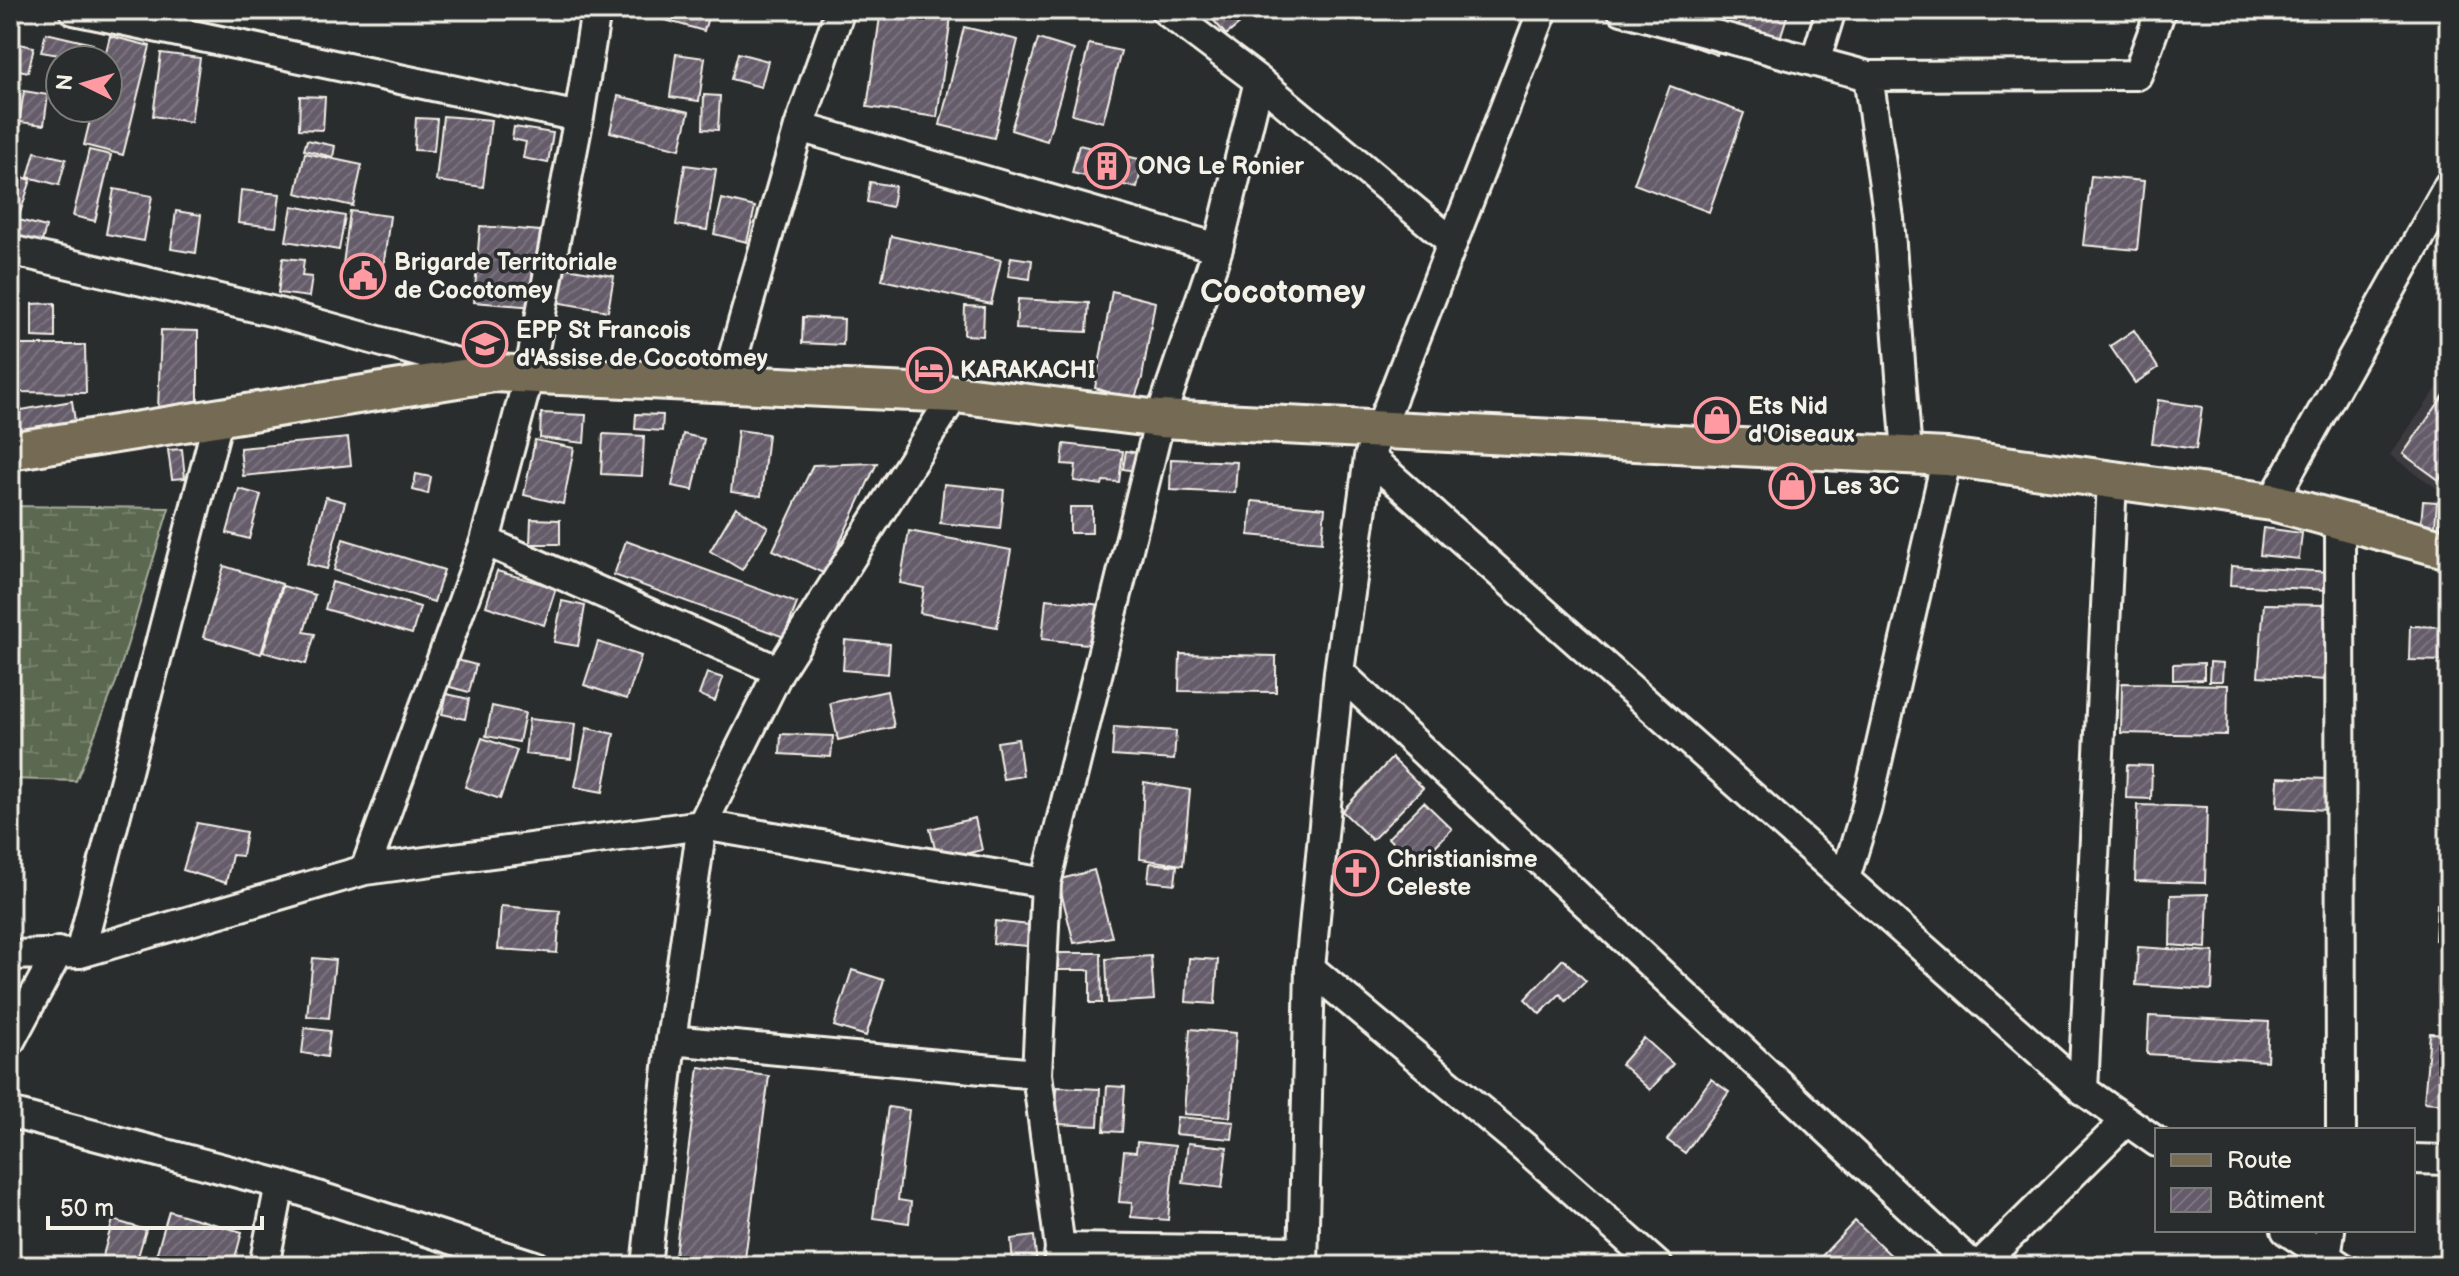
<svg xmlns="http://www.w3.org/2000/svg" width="2459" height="1276" viewBox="0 0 2459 1276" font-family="'Balsamiq Sans',sans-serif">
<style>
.built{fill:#3c3b40}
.wetland{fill:url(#wetland-marsh);stroke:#a8ad9c;stroke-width:2}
.building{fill:url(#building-hatch);stroke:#f4f1e8;stroke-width:2}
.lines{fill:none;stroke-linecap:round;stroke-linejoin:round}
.minor-casing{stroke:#f4f1e8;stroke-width:34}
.major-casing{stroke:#f4f1e8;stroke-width:42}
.minor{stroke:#2a2d2e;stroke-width:28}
.major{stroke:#746b52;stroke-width:36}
.labels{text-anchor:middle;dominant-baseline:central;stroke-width:7;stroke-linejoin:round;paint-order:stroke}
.poi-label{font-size:24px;font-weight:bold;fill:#f4f1e8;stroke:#2a2d2e;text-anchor:start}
.district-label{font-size:32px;font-weight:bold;fill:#f4f1e8;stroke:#2a2d2e}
</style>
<defs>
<pattern id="wetland-marsh" width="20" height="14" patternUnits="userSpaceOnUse" patternTransform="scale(2)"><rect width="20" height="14" fill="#5c6951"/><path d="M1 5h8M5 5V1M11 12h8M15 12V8" fill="none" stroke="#747f6a"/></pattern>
<pattern id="building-hatch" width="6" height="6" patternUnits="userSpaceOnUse" patternTransform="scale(2)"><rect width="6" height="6" fill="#655b6b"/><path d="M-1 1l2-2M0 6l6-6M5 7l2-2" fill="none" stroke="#7c7380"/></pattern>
</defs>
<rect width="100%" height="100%" fill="#2a2d2e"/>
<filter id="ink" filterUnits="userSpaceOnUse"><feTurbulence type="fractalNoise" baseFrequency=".0125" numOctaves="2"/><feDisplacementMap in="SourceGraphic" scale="16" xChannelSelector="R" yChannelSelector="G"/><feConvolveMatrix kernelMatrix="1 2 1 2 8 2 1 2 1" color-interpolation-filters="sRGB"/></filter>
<g filter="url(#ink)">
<path class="built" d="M2449,371V497L2390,455Z"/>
<path class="wetland" d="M10,506L169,508L116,682L76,781L10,779Z"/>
<path class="building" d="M630,10H710L704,31Z
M881,10H952L937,117L867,107Z
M1205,10H1257L1226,35Z
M1697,10H1733L1717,55L1686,44Z
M1743,10H1789L1777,48L1735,34Z
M964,27L1018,40L994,138L940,125Z
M46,33L93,44L89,60L41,52Z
M110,36L150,46L123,155L84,145L93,108H108V60H104Z
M1038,39L1074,50L1047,141L1011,130Z
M10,42L34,47L28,72L10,68Z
M1089,44L1121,51L1103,122L1072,114Z
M161,53L200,58L191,122L153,116Z
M738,53L768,61L761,87L731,79Z
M676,54L705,58L699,101L670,97Z
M1670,86L1744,113L1709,212L1634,184Z
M24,91L48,95L44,125L19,122Z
M704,95L720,96L718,130L703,129Z
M300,96L325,97L323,130L299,129Z
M618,96L689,112L680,149L610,132Z
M443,116L491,120L483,187L436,181Z
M416,118L437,119L434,151L414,150Z
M514,127L553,133L548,163L523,158L526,142L512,139Z
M307,140L335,146L333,157L304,150Z
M1079,145L1143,160L1137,188L1072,173Z
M89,150L111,155L95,221L73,216Z
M35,152L66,159L59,185L28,177Z
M305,153L362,165L353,206L296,193Z
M685,165L716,169L707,230L676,225Z
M10,173L31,180L10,243Z
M2091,176L2144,181L2137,250L2083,245Z
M870,182L895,186L892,207L867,202Z
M114,189L152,196L144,241L106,234Z
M241,190L280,194L276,227L238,223Z
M722,199L755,207L747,242L714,234Z
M292,206L345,216L339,250L286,241Z
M176,211L201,215L196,253L171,249Z
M350,211L390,216L382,277L342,272Z
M19,220L46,227L39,252L12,245Z
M480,226L540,231L534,307L474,302Z
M891,236L1001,260L991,304L882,280Z
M1011,257L1032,260L1030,279L1008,276Z
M283,258L304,260L302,276L312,277L309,297L278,293Z
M555,266L614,276L608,311L549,301Z
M1112,291L1155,302L1142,378L1134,400L1095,388Z
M1018,299L1089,303L1087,332L1016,329Z
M55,303V338L32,337V304Z
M965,306L984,307L983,336L964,335Z
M803,317L844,319L843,345L802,343Z
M161,330L198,331V404L158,410Z
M2134,330L2158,368L2135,383L2110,346Z
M17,345H85L86,393L17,392Z
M2449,388V465L2439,480L2403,454Z
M2158,400L2202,407L2196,449L2152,443Z
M72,401L76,428L10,439V412Z
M541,413L586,415L584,443L540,438Z
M636,414L663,415L662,431L635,429Z
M738,430L768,434L761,496L731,492Z
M603,434L644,436L642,476L601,474Z
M683,434L704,439L693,490L672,486Z
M348,438L351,465L243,476L240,448Z
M535,440L574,448L563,504L524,495Z
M1064,444L1123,451L1119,482L1103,481L1102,485L1074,481L1076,465L1062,464Z
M182,449L185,478L172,479L168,450Z
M1126,451L1139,453L1136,471L1123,469Z
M1171,459L1237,462L1235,493L1170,490Z
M877,463L825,574L773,550L813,465Z
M416,474L431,477L428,494L413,490Z
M944,484L1004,490L1000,529L940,523Z
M239,489L261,495L249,539L227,533Z
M326,497L345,502L327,569L307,564Z
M1252,501L1325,508L1322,542L1249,535Z
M2423,501L2437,502L2435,526L2421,525Z
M736,507L768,527L742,570L710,551Z
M1070,507H1092V533H1070Z
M2442,508L2449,509V533L2439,531Z
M531,519L560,520V544H530Z
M2263,528L2302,533L2299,559L2260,555Z
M909,531L1011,550L997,627L920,613L924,588L900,583Z
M343,539L444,570L434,602L334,570Z
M626,541L797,603L784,637L614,575Z
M224,566L282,584L261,654L203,637Z
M2231,566L2330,572L2329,590L2230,585Z
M497,571L556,588L544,625L486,606Z
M332,582L420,607L412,634L325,609Z
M283,586L315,595L304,632L315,634L306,664L263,652Z
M1046,599L1101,605L1096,645L1042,639Z
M562,601L585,606L578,646L554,642Z
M2264,604L2330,605L2326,680L2258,676Z
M2410,626L2448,627L2447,661L2409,660Z
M845,640L890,644L888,674L843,670Z
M598,642L641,656L627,699L584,685Z
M1180,654L1276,656V692L1179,691Z
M457,660L476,665L469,692L450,687Z
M2210,662L2223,663L2222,681H2209Z
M2204,663V679L2173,680V664Z
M707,673L723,678L715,701L699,695Z
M2122,683L2228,685L2227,735L2121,733Z
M887,691L894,727L838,740L830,703Z
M447,694L469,699L465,719L442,714Z
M492,706L525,713L519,742L486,736Z
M529,719L575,724L571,759L525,754Z
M1114,727L1176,731L1174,760L1112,756Z
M587,728L614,734L603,792L575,787Z
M781,734L833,736L831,757L780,754Z
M482,738L517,750L500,799L465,787Z
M1018,739L1023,776L1003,779L997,742Z
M1392,758L1423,788L1372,840L1342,811Z
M2127,765L2152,766L2151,799L2126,798Z
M2278,777L2327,779L2326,810L2277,807Z
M1144,782L1190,790L1183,865L1140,859Z
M1424,802L1452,829L1416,866L1388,838Z
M2138,805L2207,807L2205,883L2135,881Z
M975,818L982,850L938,860L930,829Z
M197,823L246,832L242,856L232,855L226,883L183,870Z
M1150,863L1177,866L1175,884L1148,881Z
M1094,870L1112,937L1074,943L1058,880Z
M2208,894L2206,948L2170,945L2171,895Z
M2437,904L2449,905V941L2435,940Z
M501,906L560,911L557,953L498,949Z
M995,921L1029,925L1027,946L993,943Z
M2440,945H2449V993H2438Z
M2138,947L2214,952L2212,990L2136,985Z
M1046,953H1101L1102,1003H1090V970H1046Z
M1151,956L1154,1000L1108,1003L1106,959Z
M313,958L335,960L329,1018L307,1016Z
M1189,958L1218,960L1215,1004L1186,1002Z
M1563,959L1586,981L1566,1001L1560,994L1540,1014L1525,999Z
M852,970L884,980L866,1036L834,1026Z
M2149,1016L2269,1022L2267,1061L2147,1054Z
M305,1028L330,1031L327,1057L302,1053Z
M1190,1029L1236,1033L1230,1117L1184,1114Z
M2430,1033L2449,1034V1104L2424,1102Z
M1644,1038L1673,1064L1650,1090L1621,1064Z
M699,1067L769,1076L744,1266L674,1263Z
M1711,1079L1729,1092L1685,1153L1667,1140Z
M1107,1086L1125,1087L1122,1132L1104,1131Z
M1057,1087L1100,1089L1098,1126L1056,1124Z
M888,1107L909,1110L898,1200L911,1202L909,1223L873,1218Z
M1177,1117L1234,1122L1232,1139L1175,1134Z
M1137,1142L1175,1146L1168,1220L1131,1217L1132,1203L1119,1202L1124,1151L1136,1152Z
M1188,1143L1227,1147L1222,1188L1183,1183Z
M169,1211L242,1232L233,1266H153Z
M113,1220L146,1230L135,1266H100Z
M1855,1221L1899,1263L1896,1266H1826L1819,1259Z
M1034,1236L1037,1266H1013L1011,1239Z"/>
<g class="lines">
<g class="minor-casing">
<path id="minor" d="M74,10L579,117
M1165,10L1259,81L1451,241
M1622,10L1868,76L2137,75L2161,10
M1815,62L1831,10
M1868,76L1889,219L1907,454
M799,127L1218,248L1259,81
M10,250L275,312L490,372
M725,385L799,127L840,10
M1369,457L2083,1090L2157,1142
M2272,502L2449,185
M2340,520L2341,1130
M485,541L779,671
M1339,672L1973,1266
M365,870L485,541L529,375L579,117L596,10
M1845,878L1866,810L1947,457
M80,953L219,416
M10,955L80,953L365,870L702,825L1046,883
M1310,968L1522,1145L1658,1266
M671,1040L1037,1074
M10,1041L58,952
M2083,1090L2112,480
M10,1113L280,1184L535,1266
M2413,1159L2449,1160
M2286,1230L2340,1266
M1060,1248L1301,1251
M2326,1258L2330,1230
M264,1266L280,1184
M646,1266L671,1040L702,825L779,671L955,394
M1058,1266L1060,1248L1037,1074L1046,883L1160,419L1218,248
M1303,1266L1310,968L1339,672L1369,457L1543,10
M1979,1266L2126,1121"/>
</g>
<g class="major-casing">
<path id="major" d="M10,451L494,373L955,394L1160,419L1947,457L2272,502L2449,550"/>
</g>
<use href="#minor" class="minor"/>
<use href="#major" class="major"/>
</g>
</g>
<defs>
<g id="building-ring" transform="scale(2.3)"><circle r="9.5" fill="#2a2d2e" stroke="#ff9aa2" stroke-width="1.5"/><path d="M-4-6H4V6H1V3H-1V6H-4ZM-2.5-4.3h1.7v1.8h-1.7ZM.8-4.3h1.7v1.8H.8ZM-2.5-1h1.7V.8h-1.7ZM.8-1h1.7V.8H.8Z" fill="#ff9aa2"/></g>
<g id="civic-ring" transform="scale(2.3)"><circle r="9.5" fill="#2a2d2e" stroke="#ff9aa2" stroke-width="1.5"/><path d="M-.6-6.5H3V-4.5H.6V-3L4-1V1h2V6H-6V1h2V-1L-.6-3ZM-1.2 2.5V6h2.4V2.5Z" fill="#ff9aa2"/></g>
<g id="school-ring" transform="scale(2.3)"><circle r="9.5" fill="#2a2d2e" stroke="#ff9aa2" stroke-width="1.5"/><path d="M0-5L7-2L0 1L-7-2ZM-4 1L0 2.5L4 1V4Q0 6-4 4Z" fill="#ff9aa2"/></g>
<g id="hotel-ring" transform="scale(2.3)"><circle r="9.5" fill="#2a2d2e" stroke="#ff9aa2" stroke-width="1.5"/><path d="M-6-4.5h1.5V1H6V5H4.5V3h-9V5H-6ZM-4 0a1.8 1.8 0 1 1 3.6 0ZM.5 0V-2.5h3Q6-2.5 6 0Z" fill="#ff9aa2"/></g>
<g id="shop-ring" transform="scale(2.3)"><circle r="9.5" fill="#2a2d2e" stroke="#ff9aa2" stroke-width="1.5"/><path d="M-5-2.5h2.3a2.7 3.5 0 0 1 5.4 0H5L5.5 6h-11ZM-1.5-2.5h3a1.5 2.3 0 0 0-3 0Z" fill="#ff9aa2"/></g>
<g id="church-ring" transform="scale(2.3)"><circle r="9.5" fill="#2a2d2e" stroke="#ff9aa2" stroke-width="1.5"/><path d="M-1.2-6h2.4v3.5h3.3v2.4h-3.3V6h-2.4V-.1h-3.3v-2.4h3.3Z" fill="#ff9aa2"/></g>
</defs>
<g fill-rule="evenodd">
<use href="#building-ring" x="1107" y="166"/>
<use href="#civic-ring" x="363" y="276"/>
<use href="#school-ring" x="485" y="344"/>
<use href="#hotel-ring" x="929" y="370"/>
<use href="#shop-ring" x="1717" y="420"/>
<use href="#shop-ring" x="1792" y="486"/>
<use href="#church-ring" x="1356" y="873"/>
</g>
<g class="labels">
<g class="poi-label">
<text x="1138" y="166">ONG Le Ronier</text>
<text x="394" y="262">Brigarde Territoriale<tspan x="394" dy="28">de Cocotomey</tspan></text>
<text x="516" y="330">EPP St Francois<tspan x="516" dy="28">d'Assise de Cocotomey</tspan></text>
<text x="960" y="370">KARAKACHI</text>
<text x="1748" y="406">Ets Nid<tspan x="1748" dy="28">d'Oiseaux</tspan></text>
<text x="1823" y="486">Les 3C</text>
<text x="1387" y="859">Christianisme<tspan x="1387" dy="28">Celeste</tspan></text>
</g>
<g class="district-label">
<text x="1283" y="292">Cocotomey</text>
</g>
</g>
<rect width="2459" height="1276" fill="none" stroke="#2a2d2e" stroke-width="40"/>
<rect x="20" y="20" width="2419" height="1236" fill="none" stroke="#f4f1e8" stroke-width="3" filter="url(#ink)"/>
<rect x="2155" y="1128" width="260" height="104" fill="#2a2d2e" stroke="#7b7b78" stroke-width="2"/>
<rect x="2171" y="1154" width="40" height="12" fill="#746b52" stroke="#7b7b78" stroke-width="2"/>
<text x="2227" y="1168" font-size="24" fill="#f4f1e8">Route</text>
<rect x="2171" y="1188" width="40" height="24" fill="url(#building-hatch)" stroke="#7b7b78" stroke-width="2"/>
<text x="2227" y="1208" font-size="24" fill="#f4f1e8">Bâtiment</text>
<g transform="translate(84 84) rotate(275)"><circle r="38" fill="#2a2d2e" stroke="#7b7b78" stroke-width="2"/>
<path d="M0-6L14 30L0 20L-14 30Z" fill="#ff9aa2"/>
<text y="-12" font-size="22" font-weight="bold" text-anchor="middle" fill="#f4f1e8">N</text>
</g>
<path d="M48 1216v12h214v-12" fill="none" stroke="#f4f1e8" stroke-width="4"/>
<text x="60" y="1216" font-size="24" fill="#f4f1e8" stroke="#2a2d2e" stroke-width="6" paint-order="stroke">50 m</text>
</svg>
